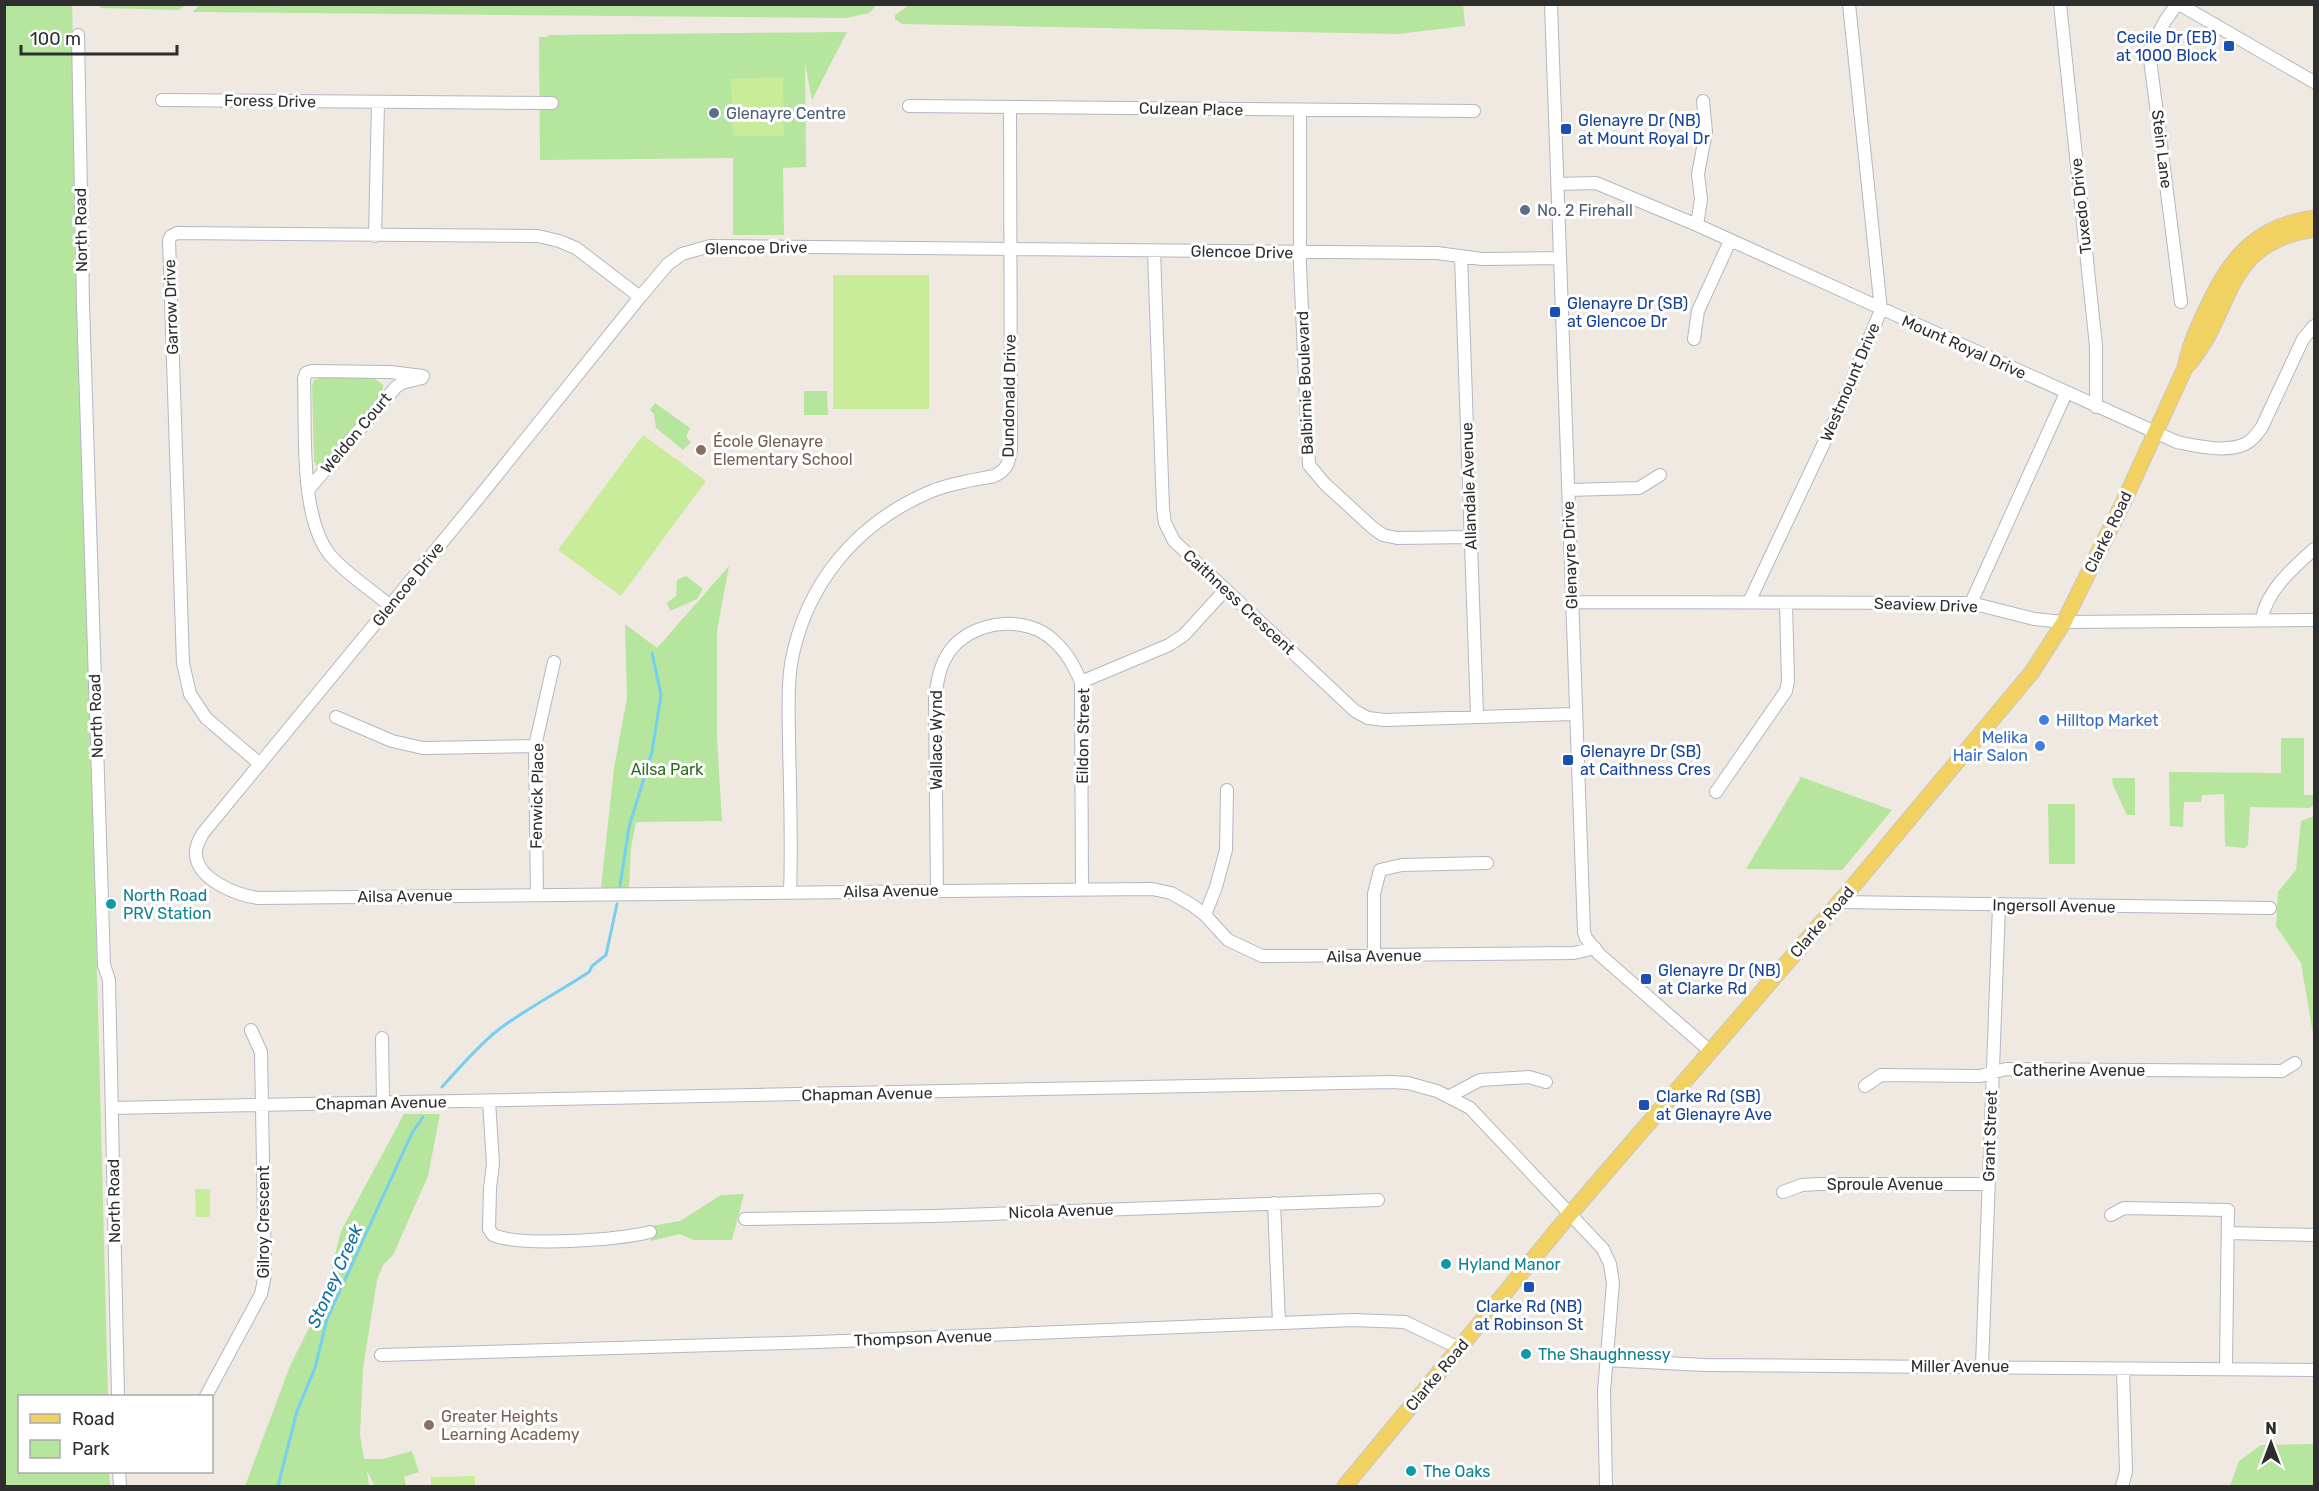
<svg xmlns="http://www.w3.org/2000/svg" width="2319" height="1491" viewBox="0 0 2319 1491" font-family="Rubik,sans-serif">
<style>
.green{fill:#b6e59e}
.pitch{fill:#c9ec9a}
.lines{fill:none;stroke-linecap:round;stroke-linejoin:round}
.stream{stroke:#75cff0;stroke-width:3}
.minor-casing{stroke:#b4b7c1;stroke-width:14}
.major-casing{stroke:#c9c9c9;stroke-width:17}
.minor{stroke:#fff;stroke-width:12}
.major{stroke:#f2d163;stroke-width:15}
.transit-dot{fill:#1a4fb4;stroke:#fff;stroke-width:2}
.service-dot{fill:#5c6f8a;stroke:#fff;stroke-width:2}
.education-dot{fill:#8d6e63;stroke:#fff;stroke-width:2}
.shop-dot{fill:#3f7fe0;stroke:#fff;stroke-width:2}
.culture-dot{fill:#0f9aa8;stroke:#fff;stroke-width:2}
.labels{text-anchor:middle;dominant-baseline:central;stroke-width:6;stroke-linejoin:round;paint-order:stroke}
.transit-label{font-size:16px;fill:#164399;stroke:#fff;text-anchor:start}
.street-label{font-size:16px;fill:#2e2e2e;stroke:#fff}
.service-label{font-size:16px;fill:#4e5e75;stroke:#fff;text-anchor:start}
.education-label{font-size:16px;fill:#785e54;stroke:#fff;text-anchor:start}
.shop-label{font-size:16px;fill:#366cbe;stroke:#fff;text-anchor:start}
.park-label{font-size:16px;fill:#2c6e1b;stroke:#fff}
.culture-label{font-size:16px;fill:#0d838f;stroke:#fff;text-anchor:start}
.water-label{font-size:18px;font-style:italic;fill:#0d6fa3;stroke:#fff}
</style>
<rect width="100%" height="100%" fill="#efe9e1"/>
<path class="green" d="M72,4L108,1396H20V1472H109L110,1486H5L4,5Z
M99,5H186L179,10L101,8Z
M199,5L877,4V5L869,13L846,18L193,12Z
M909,5L1463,4L1465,26L1398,34L902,24L895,19V15Z
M847,32L812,100L805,63L806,167L783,168L784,235H733V158L540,160L539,37H547L548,35Z
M320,378H374L383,385L382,397L323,466L317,467L314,461L312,386L314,380Z
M804,391H827L828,415H804Z
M655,403L690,428L686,437L691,442L683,450L656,428L654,414L650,410Z
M729,566L717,631V737L722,821L636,822L631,848L629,888H601L614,768L627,698L625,624L657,648Z
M686,576L703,589L697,599L670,611L667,603L676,596L677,580Z
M2281,738H2304V795H2314V805L2309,808L2250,807L2248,845L2245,848L2225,846L2224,794L2202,795L2201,802H2184L2183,827L2170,826L2169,772L2281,773Z
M1801,777L1892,810L1842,870L1746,869Z
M2112,778H2135V815H2127L2113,785Z
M2048,804H2075V864H2049Z
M2314,816V1040L2301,963L2276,926L2278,892L2296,870L2301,821Z
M404,1114H440L428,1176L393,1255L383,1265L377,1280L363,1368L360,1435L364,1459H383L412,1451L419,1472L404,1477L406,1486H375L367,1471L369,1486H245L290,1366L324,1298L341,1231Z
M744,1194L732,1240H694L680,1234L651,1241V1226L680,1221L721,1195Z
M2314,1444V1486H2230L2239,1461L2261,1445Z"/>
<path class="pitch" d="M783,77L784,136H733L731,79Z
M833,275H929V409H833Z
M643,435L706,481L621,596L558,550Z
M195,1189H210V1217H196Z
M475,1476V1486H431V1477Z"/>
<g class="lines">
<path class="stream" d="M620,886L629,827L652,752L661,695L652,653
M442,1087C459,1068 478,1046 498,1030C527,1008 559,992 589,972L592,966L606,955L617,904
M278,1486L297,1411L315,1368L327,1319L412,1133L423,1117"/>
<g class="minor-casing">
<path id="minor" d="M1551,4L1584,932L1586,938L1599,954L1710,1051
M2060,4L2096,346V407
M2177,4L2165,21L2149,51L2181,302
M2179,4L2314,82
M78,35L83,304L104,965L109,980L118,1396
M162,100L552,103
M909,106L1474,111
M1300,110V266L1309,465L1325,484L1373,528L1383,535L1397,538L1471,537
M1557,184L1596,183L1697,225L2177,442C2197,446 2225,453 2245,444C2252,441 2257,434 2262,427L2303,339L2314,326
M1697,225L1701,199L1698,174L1706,132L1703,101
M375,236L378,102
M1154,251L1163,509L1165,523L1174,541L1355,711L1368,718L1385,720L1575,714
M1461,256L1477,715
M1559,258L1482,259L1437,253L710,246L682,254L668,264L640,297L476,501L203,833C199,840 195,847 196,855C198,880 237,895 258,898L1152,889L1171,893L1192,905L1205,915L1228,940L1262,956L1574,953L1595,948
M1694,339L1698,311L1730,241
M308,490L396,387L402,383L422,378L423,376L390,372L311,371L306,373L304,379C306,429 299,516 330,555C344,572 373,591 390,606
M1568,490L1639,488L1660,475
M1572,602L1971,603L2034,619L2064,622L2314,620
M1749,602L1840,409L1881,310L1849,4
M1971,603L2066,393
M2262,619C2266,591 2294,567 2314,549
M336,717L392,741L423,748L535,746
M260,764L206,718L190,694L183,663L169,240L171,236L177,233L538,236L559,241L576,248L640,297
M1716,792L1786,691L1788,681L1786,603
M1082,890L1081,682L1169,645L1184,635L1225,590
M937,891L935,699C937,681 940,663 952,648C976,620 1026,615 1053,640C1067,652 1074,666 1081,682
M790,892C792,842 790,792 789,741C789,716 787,689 791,664C805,584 857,522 932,491C951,483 973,480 994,476C1007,470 1009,463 1011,449L1010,107
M537,895L535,746L554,662
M1839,902L2270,908
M1205,915L1216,887L1226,850L1227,790
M1374,956V894L1380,870L1402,865L1487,863
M382,1038L383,1103
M1865,1086L1881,1075L1980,1076L2006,1069L2282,1071L2295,1063
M1450,1096L1480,1080L1529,1077L1546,1082
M489,1101L493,1164L490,1188L489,1229L493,1235C522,1247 617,1240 650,1232
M112,1108L1391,1082L1408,1083L1437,1091L1470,1108L1603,1249L1610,1264L1613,1283L1604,1391L1606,1486
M1783,1192L1802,1185L1819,1184H1988
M1274,1203L1279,1323
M2111,1215L2124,1208L2228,1210L2226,1367
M745,1219L934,1216L1378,1200
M2228,1233L2314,1235
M381,1355L818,1342L1353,1320L1405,1322L1459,1348
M1605,1360L1705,1365L2314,1370
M1982,1366L1999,906
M206,1396L261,1294L265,1275L261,1052L251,1030
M119,1472L120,1486
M2122,1486L2126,1472L2123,1369"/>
</g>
<g class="major-casing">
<path id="major" d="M2187,366C2236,310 2220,244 2314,229
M1345,1486L1571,1213L1859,879L2032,672L2064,622L2123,503L2185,368C2189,346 2197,328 2207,308C2230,257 2257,226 2314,218"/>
</g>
<use href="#minor" class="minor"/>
<use href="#major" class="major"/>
</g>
<g class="transit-dot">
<rect x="2223" y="40" width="12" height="12" rx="3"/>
<rect x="1560" y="123" width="12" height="12" rx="3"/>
<rect x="1549" y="306" width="12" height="12" rx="3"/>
<rect x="1562" y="754" width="12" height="12" rx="3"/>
<rect x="1640" y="973" width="12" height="12" rx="3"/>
<rect x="1638" y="1099" width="12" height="12" rx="3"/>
<rect x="1523" y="1281" width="12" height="12" rx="3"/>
</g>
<g class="service-dot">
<circle cx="714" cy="113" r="6"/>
<circle cx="1525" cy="210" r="6"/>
</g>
<g class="education-dot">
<circle cx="701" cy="450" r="6"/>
<circle cx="429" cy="1425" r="6"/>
</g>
<g class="shop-dot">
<circle cx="2044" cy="720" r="6"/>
<circle cx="2040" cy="746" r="6"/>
</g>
<g class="culture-dot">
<circle cx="111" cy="904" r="6"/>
<circle cx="1446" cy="1264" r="6"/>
<circle cx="1526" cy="1354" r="6"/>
<circle cx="1411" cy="1471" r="6"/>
</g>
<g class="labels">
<g class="transit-label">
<text x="2217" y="37" text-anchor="end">Cecile Dr (EB)<tspan x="2217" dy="18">at 1000 Block</tspan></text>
<text x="1578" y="120">Glenayre Dr (NB)<tspan x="1578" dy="18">at Mount Royal Dr</tspan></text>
<text x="1567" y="303">Glenayre Dr (SB)<tspan x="1567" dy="18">at Glencoe Dr</tspan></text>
<text x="1580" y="751">Glenayre Dr (SB)<tspan x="1580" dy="18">at Caithness Cres</tspan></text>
<text x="1658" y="970">Glenayre Dr (NB)<tspan x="1658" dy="18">at Clarke Rd</tspan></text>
<text x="1656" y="1096">Clarke Rd (SB)<tspan x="1656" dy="18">at Glenayre Ave</tspan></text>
<text x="1529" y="1306" text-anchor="middle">Clarke Rd (NB)<tspan x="1529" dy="18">at Robinson St</tspan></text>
</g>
<g class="street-label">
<text transform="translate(270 101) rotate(1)">Foress Drive</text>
<text transform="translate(1191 109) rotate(1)">Culzean Place</text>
<text transform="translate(2162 149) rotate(83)">Stein Lane</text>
<text transform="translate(2081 206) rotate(-96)">Tuxedo Drive</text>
<text transform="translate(81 230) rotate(-91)">North Road</text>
<text transform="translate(756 248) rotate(-1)">Glencoe Drive</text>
<text transform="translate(1242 252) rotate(1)">Glencoe Drive</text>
<text transform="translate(171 307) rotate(-92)">Garrow Drive</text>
<text transform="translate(1964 347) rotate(24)">Mount Royal Drive</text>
<text transform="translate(1850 382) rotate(-67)">Westmount Drive</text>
<text transform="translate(1305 383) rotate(-92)">Balbirnie Boulevard</text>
<text transform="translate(1009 396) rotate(-89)">Dundonald Drive</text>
<text transform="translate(356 433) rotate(-50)">Weldon Court</text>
<text transform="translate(1469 486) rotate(-92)">Allandale Avenue</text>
<text transform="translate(2108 532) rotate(-64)">Clarke Road</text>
<text transform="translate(1570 555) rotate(-92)">Glenayre Drive</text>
<text transform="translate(408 584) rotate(-51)">Glencoe Drive</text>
<text transform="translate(1239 602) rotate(43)">Caithness Crescent</text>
<text transform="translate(1926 605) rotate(2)">Seaview Drive</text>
<text transform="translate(96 716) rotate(-92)">North Road</text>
<text transform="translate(1083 736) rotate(-89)">Eildon Street</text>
<text transform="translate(936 740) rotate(-90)">Wallace Wynd</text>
<text transform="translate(537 796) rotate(-89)">Fenwick Place</text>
<text transform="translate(891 891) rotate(-1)">Ailsa Avenue</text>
<text transform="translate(405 896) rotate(-1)">Ailsa Avenue</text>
<text transform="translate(2054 906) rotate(1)">Ingersoll Avenue</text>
<text transform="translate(1822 922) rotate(-49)">Clarke Road</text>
<text transform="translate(1374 956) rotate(-1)">Ailsa Avenue</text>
<text x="2079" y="1070">Catherine Avenue</text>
<text transform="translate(867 1094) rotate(-1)">Chapman Avenue</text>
<text transform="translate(381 1103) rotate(-1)">Chapman Avenue</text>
<text transform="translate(1990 1136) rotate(-88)">Grant Street</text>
<text x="1885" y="1184">Sproule Avenue</text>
<text transform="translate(114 1201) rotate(-91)">North Road</text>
<text transform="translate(1061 1211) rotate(-2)">Nicola Avenue</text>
<text transform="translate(263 1222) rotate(-90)">Gilroy Crescent</text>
<text transform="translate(923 1338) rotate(-2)">Thompson Avenue</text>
<text x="1960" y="1366">Miller Avenue</text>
<text transform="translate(1437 1375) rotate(-50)">Clarke Road</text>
</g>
<g class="service-label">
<text x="726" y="113">Glenayre Centre</text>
<text x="1537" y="210">No. 2 Firehall</text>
</g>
<g class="education-label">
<text x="713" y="441">École Glenayre<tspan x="713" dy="18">Elementary School</tspan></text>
<text x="441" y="1416">Greater Heights<tspan x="441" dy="18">Learning Academy</tspan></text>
</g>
<g class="shop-label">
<text x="2056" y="720">Hilltop Market</text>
<text x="2028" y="737" text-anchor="end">Melika<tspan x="2028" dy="18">Hair Salon</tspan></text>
</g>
<g class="park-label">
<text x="667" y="769">Ailsa Park</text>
</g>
<g class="culture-label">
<text x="123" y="895">North Road<tspan x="123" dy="18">PRV Station</tspan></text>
<text x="1458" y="1264">Hyland Manor</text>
<text x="1538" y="1354">The Shaughnessy</text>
<text x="1423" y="1471">The Oaks</text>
</g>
<g class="water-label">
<text transform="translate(335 1276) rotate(-66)">Stoney Creek</text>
</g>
</g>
<rect width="2319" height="1491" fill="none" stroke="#2e2e2e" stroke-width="12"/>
<rect x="18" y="1395" width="195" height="78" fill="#ffffff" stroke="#ababab" stroke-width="1.5"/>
<rect x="30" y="1414" width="30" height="9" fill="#f2d163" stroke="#ababab" stroke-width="1.5"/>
<text x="72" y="1425" font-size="18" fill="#2e2e2e">Road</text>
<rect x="30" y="1440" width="30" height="18" fill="#b6e59e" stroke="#ababab" stroke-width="1.5"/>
<text x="72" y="1455" font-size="18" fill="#2e2e2e">Park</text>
<g transform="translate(2271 1443)" stroke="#ffffff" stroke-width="4.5" paint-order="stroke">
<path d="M0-4.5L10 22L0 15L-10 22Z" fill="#2e2e2e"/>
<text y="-9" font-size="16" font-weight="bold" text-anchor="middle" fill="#2e2e2e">N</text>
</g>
<path d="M21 45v9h156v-9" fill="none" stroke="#2e2e2e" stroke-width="3"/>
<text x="30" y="45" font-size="18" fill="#2e2e2e" stroke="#ffffff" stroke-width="4.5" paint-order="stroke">100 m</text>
</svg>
